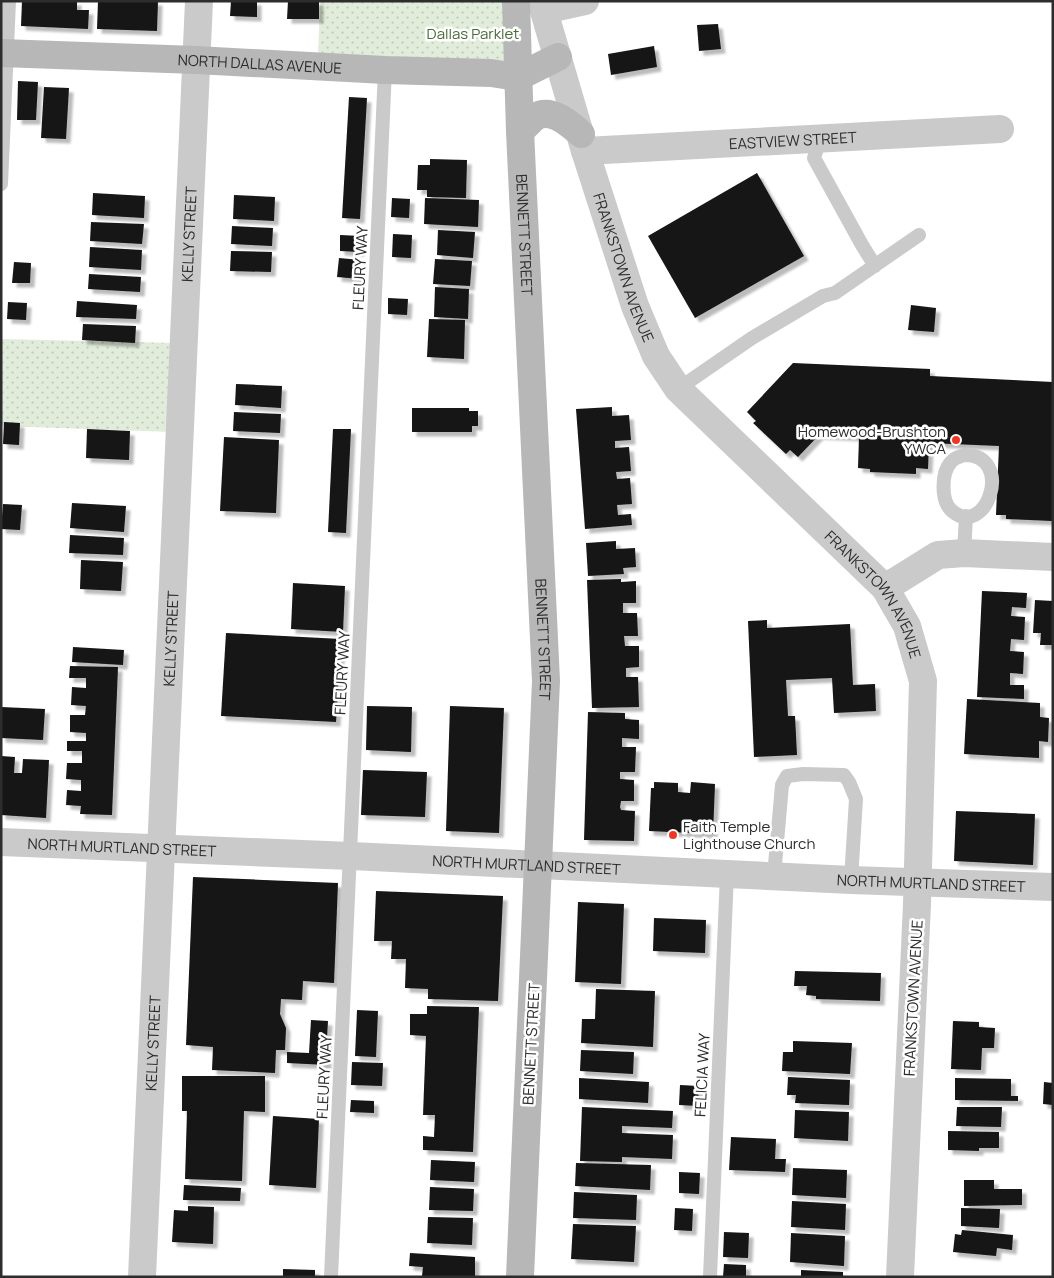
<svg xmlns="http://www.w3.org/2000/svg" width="1054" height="1278" viewBox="0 0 1054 1278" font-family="Manrope,sans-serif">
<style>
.grass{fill:url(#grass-dots)}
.building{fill:#141414;filter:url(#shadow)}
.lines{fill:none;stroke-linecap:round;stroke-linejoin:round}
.service{stroke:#cacaca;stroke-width:14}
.minor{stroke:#cacaca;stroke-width:28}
.tertiary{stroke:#cacaca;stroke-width:28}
.secondary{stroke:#b7b7b7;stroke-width:28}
.poi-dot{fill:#ed3827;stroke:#fff;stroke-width:2}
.labels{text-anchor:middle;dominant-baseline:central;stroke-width:5;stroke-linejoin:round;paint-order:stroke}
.park-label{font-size:15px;fill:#496b39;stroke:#fff}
.street-label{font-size:15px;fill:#2d2d2d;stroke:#fff}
.poi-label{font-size:15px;fill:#2d2d2d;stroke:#fff;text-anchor:end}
</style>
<defs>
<pattern id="grass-dots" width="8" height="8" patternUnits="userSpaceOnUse" patternTransform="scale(1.25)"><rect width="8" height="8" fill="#e1ecda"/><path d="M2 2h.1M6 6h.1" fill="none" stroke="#c1cbbb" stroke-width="1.8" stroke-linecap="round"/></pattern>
<filter id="shadow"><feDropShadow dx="4.5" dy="4.5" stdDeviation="1" flood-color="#0004"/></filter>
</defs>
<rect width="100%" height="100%" fill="#fff"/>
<path class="grass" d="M320,1H505L506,66L318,57Z
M1,339L177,343L173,432L1,426Z"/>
<path class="building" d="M22,1H77V10H89L88,29L21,26Z
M98,1H158L157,31L97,29Z
M231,1H257V17L230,16Z
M288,1H319V19H287Z
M718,24L721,49L699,51L697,25Z
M654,46L657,67L611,75L608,54Z
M18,81L38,82L36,120H17Z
M44,87L69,88L66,139L41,138Z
M349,97L367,98L360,219L342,218Z
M430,159L467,160L466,198L427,197V190H417L418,165H430Z
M757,173L804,256L695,318L648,236Z
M93,193L145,196L144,218L92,215Z
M234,195L275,197L274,221L233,219Z
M392,198L410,199L409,218L391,217Z
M425,198L479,200L478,227L424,224Z
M91,222L144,224L142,244L90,241Z
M232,226L273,228L272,246L231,244Z
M438,230L475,232L473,258L437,255Z
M393,234L412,235L411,258L392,257Z
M340,235L361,236L360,252L340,251Z
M90,247L142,250L141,270L89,267Z
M231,251L272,252L271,272L230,271Z
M339,258L361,260L360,279L337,277Z
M435,259L472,261L470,286L433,284Z
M14,262L31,263L30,283H12Z
M89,274L141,277L140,292L88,289Z
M435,287L469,289L468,319L434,317Z
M388,298L408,299L407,315L388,314Z
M77,301L137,305L136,319L76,317Z
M8,302L27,303L26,320L7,319Z
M911,305L936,308L934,332L908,330Z
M429,319L465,320L464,359L427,357Z
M83,324L136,326L135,343L82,340Z
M793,363L930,369V376L1053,382L1052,521L1006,519V515H996L999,446L929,443L928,469L916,468V474L870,472V469L858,468L859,437L819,435L798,457L790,450L786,454L753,423L756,421L747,412Z
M236,384L282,386L281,408L235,405Z
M612,407V416L629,415L631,440L615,441V448L629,447L631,471L616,472L617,479L630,478L632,504L617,505L618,515L631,514L632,525L585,529L576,409Z
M412,408H469V411H478V426H472V432H412Z
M234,412L281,414L280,433L233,431Z
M4,422L20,423L19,445L3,444Z
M87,429L130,431L129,460L86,458Z
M333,429H351L346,533L328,532Z
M224,437L279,440L276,513L220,511Z
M72,503L126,506L124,532L70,528Z
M3,504L22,505L20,530L1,529Z
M70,535L124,538L123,555L69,553Z
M616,541V549L635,548L636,567L623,568L624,574L588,576L586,543Z
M81,560L123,562L121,591L80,589Z
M621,579V582L636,581V603H623V613H637L638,636H624L625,646H639V667L626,668V677H638L639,707L592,708L587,580Z
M293,583L345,586L343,632L291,629Z
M982,591L1027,593L1026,608L1012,607L1011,616L1025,617L1024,640L1011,639L1010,651L1024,652L1023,674L1010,673V685H1024V699L977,697Z
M1035,600L1053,601V645H1040L1041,633H1033Z
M767,620V628L850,624L853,685L875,684L876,711L834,713L832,678L786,680L788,716H795L797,755L754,757L748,621Z
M226,633L341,639L336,722L221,716Z
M73,647L124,650L123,665L72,662Z
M70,666L118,667L112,815L80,814L81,806L66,805L67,790L81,791V780L66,779L67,763H82V751H67V741H86V733L70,732V715H85L86,706L71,705L72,687L86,688V678H69Z
M967,699L1040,703V717L1049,718L1048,742L1039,741V758L964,754Z
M367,706L412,707L411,752L366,750Z
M450,706L504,708L499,833L446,831Z
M1,707L45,709L43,740L1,738Z
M588,712L625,713V719L639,720V739L622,738V747H636L635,772H620V779L634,780V801H621L620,807L621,810L635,811L634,841L584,840Z
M1,756L15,757L14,773H22L23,759L49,760L46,818L1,815Z
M363,770L427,772L425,817L361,815Z
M654,782L678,783V792L690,793L691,782L715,784L713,834L649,831L651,788H654Z
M956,811L1035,814L1033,865L954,861Z
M193,877L338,883L334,983L303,981L302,1000L281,999L280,1014L286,1028L285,1050H276L275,1073L212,1070L213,1047L186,1045Z
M376,891L503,896L498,1001L428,999V989L405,988L406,959H391L392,941H374Z
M578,902L624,904L621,984L575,982Z
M654,918L706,920L705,953L653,951Z
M795,971L881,973L880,1001L816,999V996L806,995L807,986H794Z
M596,989L655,991L653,1047L581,1043L582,1019H595Z
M427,1006L479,1007L473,1152L423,1150V1136L434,1137L435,1115H423L426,1036L410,1035V1014H427Z
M357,1010L378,1011L376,1057L355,1056Z
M311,1020L328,1021L326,1053H327V1065L287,1063V1052L309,1053Z
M953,1021L979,1022V1027L995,1028L994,1048H982L981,1070L951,1069Z
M793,1041L852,1043L850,1074L782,1071L783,1052H793Z
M581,1050L634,1052L633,1074L580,1071Z
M352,1062L383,1063L382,1086L351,1085Z
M182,1076H265V1112L244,1111L242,1181L185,1179L187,1111H182Z
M788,1077L850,1080L849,1105L795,1103L796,1095H787Z
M579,1078L649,1082L648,1103L579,1099Z
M955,1078L1011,1079V1096H1018V1101L955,1100Z
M1044,1082L1053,1083V1105L1043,1104Z
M680,1085L699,1086L698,1106L679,1105Z
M351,1100L374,1101V1113L350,1112Z
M582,1107L673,1111L672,1128L622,1126V1133L673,1135L672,1159L622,1157V1162L580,1161Z
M957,1107H1002L1001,1127L956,1126Z
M795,1110L849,1112L848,1141L794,1138Z
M273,1116L319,1119L316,1188L269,1185Z
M948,1131L999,1132V1148H979V1151L948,1150Z
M731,1137L776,1139L775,1159H786L785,1172L729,1170Z
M431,1160L475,1162L474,1182L430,1180Z
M576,1163L651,1165L650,1190L575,1186Z
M793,1168L847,1170L846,1198L792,1195Z
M679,1172L700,1173L699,1194L679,1193Z
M964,1180H994V1189H1022V1205L964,1206Z
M184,1185L241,1188L240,1201L183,1200Z
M430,1187L474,1189L473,1211L429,1210Z
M574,1192L637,1195L636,1220L573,1218Z
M792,1201L846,1204L845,1230L791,1227Z
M188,1206L214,1207L213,1244L172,1242L174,1210L188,1211Z
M675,1208L693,1209L692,1231L674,1230Z
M961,1208L1000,1209L999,1228L961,1226Z
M428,1217L473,1218L472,1245L427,1243Z
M573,1224L636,1226L634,1262L571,1259Z
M962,1230L1013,1235L1012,1250L997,1248L996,1256L953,1252L955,1234L961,1235Z
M724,1232L749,1233L748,1258L723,1257Z
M791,1233L845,1236L844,1266L790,1262Z
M410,1253L475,1257V1277L422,1276L423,1267L409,1266Z
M724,1264L746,1265V1277H723Z
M283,1269L315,1270V1277H283Z
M801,1270L843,1272V1277H801Z"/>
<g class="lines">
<path class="service" d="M820,139L814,158L862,245L875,266
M1,184L9,1
M678,389L752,338L823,296L835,293L919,235
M964,455C1016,454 986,542 951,510C941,500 941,473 951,462C954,458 959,457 964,455Z
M964,553L966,516
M774,876L782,785L787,776L803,774L844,775L849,782L856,799L851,880
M331,1277L385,70
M710,1277L727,874"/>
<g class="minor">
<path d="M544,10L585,1"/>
<path id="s1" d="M585,151L1000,129"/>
<path d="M885,588L938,555L964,553L1053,557"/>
<path id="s2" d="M1,842L351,856L851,880L1053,887"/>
<path id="s3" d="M142,1277L199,1"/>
</g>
<path class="tertiary" id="s4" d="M541,1L585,151L635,306L656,356L678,389L885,588L907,626L923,681L917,904L900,1277"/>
<g class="secondary">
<path id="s5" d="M516,1L520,131L546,681L520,1277"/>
<path id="s6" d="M1,53L196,60L385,70L491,73L518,77"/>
<path d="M518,77L558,57"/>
<path d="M520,131C525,127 530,121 535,117C551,107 570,124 581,134"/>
</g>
</g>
<g class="poi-dot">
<circle cx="956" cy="440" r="5"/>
<circle cx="673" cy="835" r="5"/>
</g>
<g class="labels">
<g class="park-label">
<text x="473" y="33">Dallas Parklet</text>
</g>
<g class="street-label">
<text stroke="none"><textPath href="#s6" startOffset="259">NORTH DALLAS AVENUE</textPath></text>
<text stroke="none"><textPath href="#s1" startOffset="208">EASTVIEW STREET</textPath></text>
<text stroke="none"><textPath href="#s3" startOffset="1044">KELLY STREET</textPath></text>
<text stroke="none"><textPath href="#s5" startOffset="234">BENNETT STREET</textPath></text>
<text stroke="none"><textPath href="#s4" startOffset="279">FRANKSTOWN AVENUE</textPath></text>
<text transform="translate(360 268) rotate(-87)">FLEURY WAY</text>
<text stroke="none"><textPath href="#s4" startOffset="699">FRANKSTOWN AVENUE</textPath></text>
<text stroke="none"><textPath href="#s3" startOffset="639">KELLY STREET</textPath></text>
<text stroke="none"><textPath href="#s5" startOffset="639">BENNETT STREET</textPath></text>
<text transform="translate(342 673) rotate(-87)">FLEURY WAY</text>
<text stroke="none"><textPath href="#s2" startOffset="121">NORTH MURTLAND STREET</textPath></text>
<text stroke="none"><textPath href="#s2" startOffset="526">NORTH MURTLAND STREET</textPath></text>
<text stroke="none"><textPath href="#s2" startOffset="931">NORTH MURTLAND STREET</textPath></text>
<text transform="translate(913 998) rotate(-87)">FRANKSTOWN AVENUE</text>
<text stroke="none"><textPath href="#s3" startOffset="234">KELLY STREET</textPath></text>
<text transform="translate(531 1044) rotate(-87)">BENNETT STREET</text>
<text transform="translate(702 1075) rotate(-87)">FELICIA WAY</text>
<text transform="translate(324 1077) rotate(-87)">FLEURY WAY</text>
</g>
<g class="poi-label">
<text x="946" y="431">Homewood-Brushton<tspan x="946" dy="17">YWCA</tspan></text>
<text x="683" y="826" text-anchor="start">Faith Temple<tspan x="683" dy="17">Lighthouse Church</tspan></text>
</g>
</g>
<rect width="1054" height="1278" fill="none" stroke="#2d2d2d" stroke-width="5"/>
</svg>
